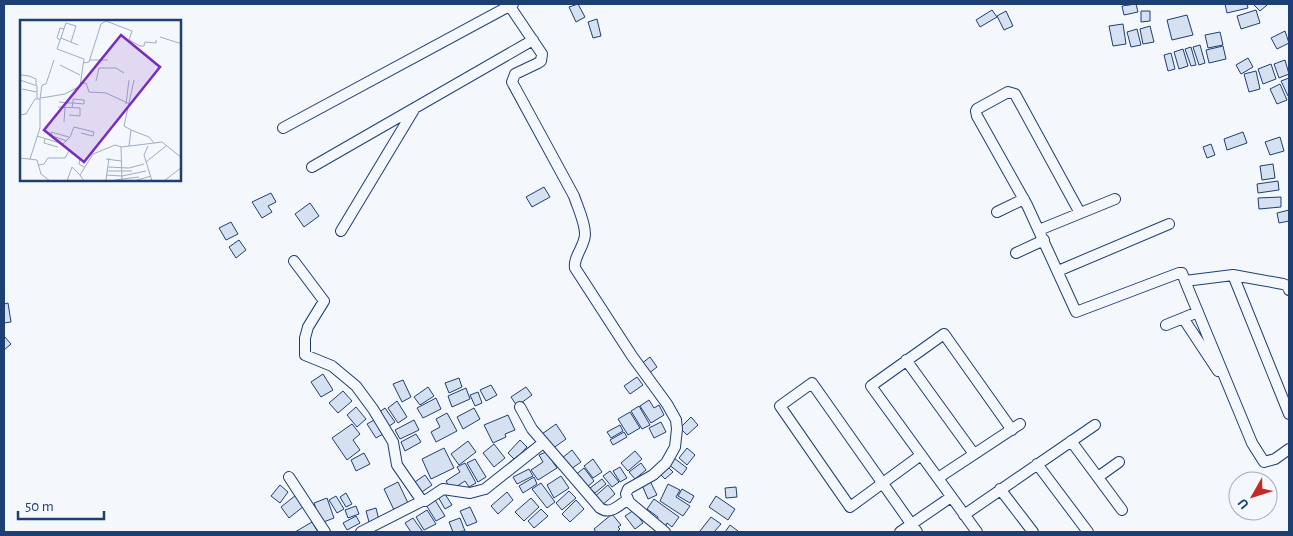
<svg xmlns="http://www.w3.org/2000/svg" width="1293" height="536" viewBox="0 0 1293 536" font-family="'Alegreya Sans',sans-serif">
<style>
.building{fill:#d5e0f0;stroke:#1d3f73}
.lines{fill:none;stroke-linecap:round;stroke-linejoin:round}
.minor-casing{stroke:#1d3f73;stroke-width:12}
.minor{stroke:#f4f7fb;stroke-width:10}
.inset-road{fill:none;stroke:#9eadc5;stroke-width:1}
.view{fill:#7b2cbf;fill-opacity:0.15;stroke:#7b2cbf;stroke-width:2.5}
.inset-edge{fill:none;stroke:#1d3f73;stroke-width:2.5}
</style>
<rect width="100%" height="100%" fill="#f4f7fb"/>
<path class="building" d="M578,4L585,17L576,22L569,7Z
M1136,4L1138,12L1124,15L1122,6Z
M1225,4H1247L1248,8L1227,13Z
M1253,4H1266L1267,5L1260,11Z
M992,10L997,17L980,27L976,20Z
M1256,10L1260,23L1241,29L1237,16Z
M1006,11L1013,26L1004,30L997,16Z
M1141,11H1150V21L1141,22Z
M1187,15L1193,35L1172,40L1167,20Z
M597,19L601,36L593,38L588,22Z
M1123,24L1126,44L1113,46L1109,26Z
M1150,26L1154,42L1143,44L1140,29Z
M1137,29L1141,45L1131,47L1127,32Z
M1285,31L1289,43L1277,49L1271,38Z
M1220,32L1223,45L1208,48L1205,35Z
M1200,45L1205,63L1199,65L1193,47Z
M1223,46L1226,59L1209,63L1206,50Z
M1191,47L1196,65L1191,66L1185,49Z
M1183,49L1188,66L1179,69L1174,52Z
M1171,53L1175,69L1168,71L1164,55Z
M1248,58L1253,67L1241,74L1236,65Z
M1285,60L1289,74L1279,78L1274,64Z
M1271,64L1276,79L1263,84L1258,69Z
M1256,71L1260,89L1249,92L1244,74Z
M1289,78V95L1288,96L1281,81Z
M1280,84L1287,100L1277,104L1270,89Z
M1243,132L1247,143L1227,150L1224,139Z
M1280,137L1284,151L1270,155L1265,142Z
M1211,144L1215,155L1207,158L1203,147Z
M1273,164L1275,178L1262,180L1260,166Z
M1278,181L1279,190L1258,193L1257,184Z
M544,187L550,197L532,207L526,197Z
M271,193L276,202L268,206L272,212L262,218L252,202Z
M1281,197V207L1259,209L1258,198Z
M310,203L319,216L304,227L295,214Z
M1289,210V221L1279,223L1277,213Z
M231,222L238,234L226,240L219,228Z
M239,240L246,250L236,258L229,247Z
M8,303L11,322L4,323V304Z
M4,336L11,344L4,350Z
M650,357L657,367L648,374L641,364Z
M323,374L333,390L321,397L311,382Z
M637,377L643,385L630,394L624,386Z
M459,378L462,387L449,393L445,383Z
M403,380L411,397L402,402L393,384Z
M491,385L497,395L486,401L480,390Z
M428,387L434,396L420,405L414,397Z
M526,387L532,395L517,406L511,397Z
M466,388L470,399L452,407L448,396Z
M343,391L352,401L338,413L329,403Z
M478,392L482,403L475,406L470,395Z
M436,398L441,409L423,418L417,408Z
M649,400L654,408L659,405L664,415L651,423L640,406Z
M397,401L407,417L398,423L388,408Z
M639,406L650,425L642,429L631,411Z
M356,407L366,419L357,427L347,415Z
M385,408L395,422L388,427L378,413Z
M474,408L480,419L463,429L457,417Z
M630,412L640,428L628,435L618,419Z
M447,413L457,431L436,442L431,432L440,427L436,419Z
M508,415L515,430L505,434L506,437L493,443L484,425Z
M691,417L698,425L687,435L680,428Z
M374,420L383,434L376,438L367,424Z
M414,420L419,430L400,439L395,430Z
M661,422L666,432L654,438L649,428Z
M352,424L360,434L353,440L360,450L347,460L332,438Z
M556,424L566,439L552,449L542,434Z
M620,425L623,431L611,438L607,432Z
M624,432L627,437L613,445L610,440Z
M416,434L421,442L405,451L401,442Z
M520,440L527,447L515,460L508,453Z
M468,441L476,452L459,465L451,454Z
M494,444L505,458L494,467L483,453Z
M444,448L454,468L431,479L422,459Z
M687,448L695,455L687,465L679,458Z
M572,450L581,462L571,469L562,458Z
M635,451L642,459L628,471L621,463Z
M546,452L557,468L538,480L531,470L543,462L539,455Z
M364,453L370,464L356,471L351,460Z
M674,458L687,468L682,475L668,464Z
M475,459L486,477L478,482L467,463Z
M593,459L602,472L593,478L584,466Z
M465,463L476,483L469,487L465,481L451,490L446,481L460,472L457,467Z
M641,463L646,470L635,479L629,472Z
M620,467L627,478L620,482L613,471Z
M668,467L673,472L665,479L660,474Z
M584,468L594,481L585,489L574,476Z
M529,469L533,476L517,484L513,477Z
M610,471L619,482L612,487L603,476Z
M425,475L432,485L419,494L412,484Z
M561,476L569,488L554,498L547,485Z
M534,477L537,484L523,493L519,486Z
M602,479L606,484L595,493L590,488Z
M650,481L657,495L648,499L642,485Z
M398,482L408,503L394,510L384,489Z
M541,483L555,502L547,508L532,489Z
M668,484L680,490L676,497L690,506L683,516L660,501Z
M280,485L288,492L280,503L271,496Z
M608,485L615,494L600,507L593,498Z
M736,487L737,497L726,498L725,488Z
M682,489L694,496L690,503L678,496Z
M443,491L452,505L445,509L437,495Z
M569,491L576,498L562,510L556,503Z
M507,492L513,500L498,514L491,506Z
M346,493L352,504L346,507L340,497Z
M296,495L304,506L289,518L281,507Z
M336,496L344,509L337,513L329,500Z
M716,496L735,509L728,520L709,507Z
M327,498L334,518L321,523L314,503Z
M531,498L539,507L524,521L515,512Z
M654,499L679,517L672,527L667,523L665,528L655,523L658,517L647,509Z
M435,500L445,516L436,521L426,505Z
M576,500L584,509L570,522L562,514Z
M356,506L359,514L348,518L345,510Z
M470,507L477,522L467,526L460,511Z
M376,508L379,520L369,522L366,511Z
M541,509L548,516L534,528L528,521Z
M427,510L436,524L424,530L416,517Z
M634,510L643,523L635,529L625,516Z
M612,514L621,525L618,527L620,529L617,532H596L594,529Z
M356,516L360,523L347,530L343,523Z
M711,517L721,524L714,532H701L700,531Z
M413,518L423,532H411L405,523Z
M460,518L465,531L453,532L449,522Z
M312,522L318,532H295Z
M730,525L738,531L737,532H725Z"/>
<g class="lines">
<g class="minor-casing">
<path id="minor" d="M509,5L542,54L541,61L538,63L515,74L512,82L574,196C578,208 585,222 585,234C585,246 573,257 575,268L632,356L667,404L676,420L677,429L675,447L666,463L653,475L628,489L626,494L629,502L665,532
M283,128L513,4
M312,167L533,40
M997,212L1024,199
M1080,213L1015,94L1008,92L977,109L976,111L977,116L1027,205L1076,312L1179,273H1182L1185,281L1233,275L1283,284L1288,286L1289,290
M1039,230L1115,199
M341,231L415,108
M1016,253L1044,240
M294,261L324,301L308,327L305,338V355L332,366L356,386L373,409L393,442L397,465L422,501H425L443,489L470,493L485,489L543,443
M1058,271L1169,224
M1233,275L1289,414
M1185,281L1252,443L1264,462L1275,459L1289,449
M1183,318L1218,371
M1166,325L1198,312
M906,360L974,454
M520,407L532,429L600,508C610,515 618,506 627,500
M1071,441L1122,510
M1037,464L1088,532
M289,477L325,532
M1098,477L1119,462
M938,478L1020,424
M1000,489L1033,532
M964,515L1095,425
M361,532L422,501
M900,532L951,497
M917,532C882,482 847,433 812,383L780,406L850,507L921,455
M977,532L871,386L944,334L1012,430"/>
</g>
<use href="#minor" class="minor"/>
</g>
<g transform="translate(20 20)">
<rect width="161" height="161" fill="#f4f7fb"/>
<path class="inset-road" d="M86,1L112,11L109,20L120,26H124L125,22L136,23V20M140,17L162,24M41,18L58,25M40,20L37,18L40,8L44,9M69,40H88M63,43L69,42L81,4L86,1M40,45L60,55M0,60L17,66V79M0,60L1,55L9,56L16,59V65M76,61L79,48H96L104,53M60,64L66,63L69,72L86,73L110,84M2,69L17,72M21,78L45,74L60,66L64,39L37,29L46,3L56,6L51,22M39,82L48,83H53L64,84V80L53,79V83L52,87M106,84L109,60M38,87L60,88V96L49,95M0,95L6,94L15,79H20L22,65L26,64L34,40M44,102L45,87M111,110L129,117L134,123M17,116L43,124L50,117L54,107L74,112L73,116L61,113M25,119L24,123L38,127M47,121L32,116L31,112L49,117M109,126L111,110L104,106L114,60M128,126L124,135L132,161M101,127L102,161M0,138L17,140L21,154L30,161M10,139L20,108V79M86,139L101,141M126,142L146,126M19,145L24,144L28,138H45L49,131L60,138L59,144L64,147M88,147L109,148L124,144M87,151H112M86,155L102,156M102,156L126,151M86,160L89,138M95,160L119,157M47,161L52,147L60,155M64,161L60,155L73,134L95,125L102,127L142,122L162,138M114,161L131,156M144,161L162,147"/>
<path class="view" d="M101,15L140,47L64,142L24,110Z"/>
<rect width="161" height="161" class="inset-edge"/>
</g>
<rect width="1293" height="536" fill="none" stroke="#1d3f73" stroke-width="10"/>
<g transform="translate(1253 496) rotate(231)"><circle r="24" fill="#f4f7fb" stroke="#9eadc5"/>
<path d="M0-4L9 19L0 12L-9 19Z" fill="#c62828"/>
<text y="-8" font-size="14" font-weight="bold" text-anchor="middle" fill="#1d3f73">U</text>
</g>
<path d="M18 511v8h86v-8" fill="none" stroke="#1d3f73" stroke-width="2.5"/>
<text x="25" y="511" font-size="15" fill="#1d3f73" stroke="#f4f7fb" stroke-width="4" paint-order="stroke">50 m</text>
</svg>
